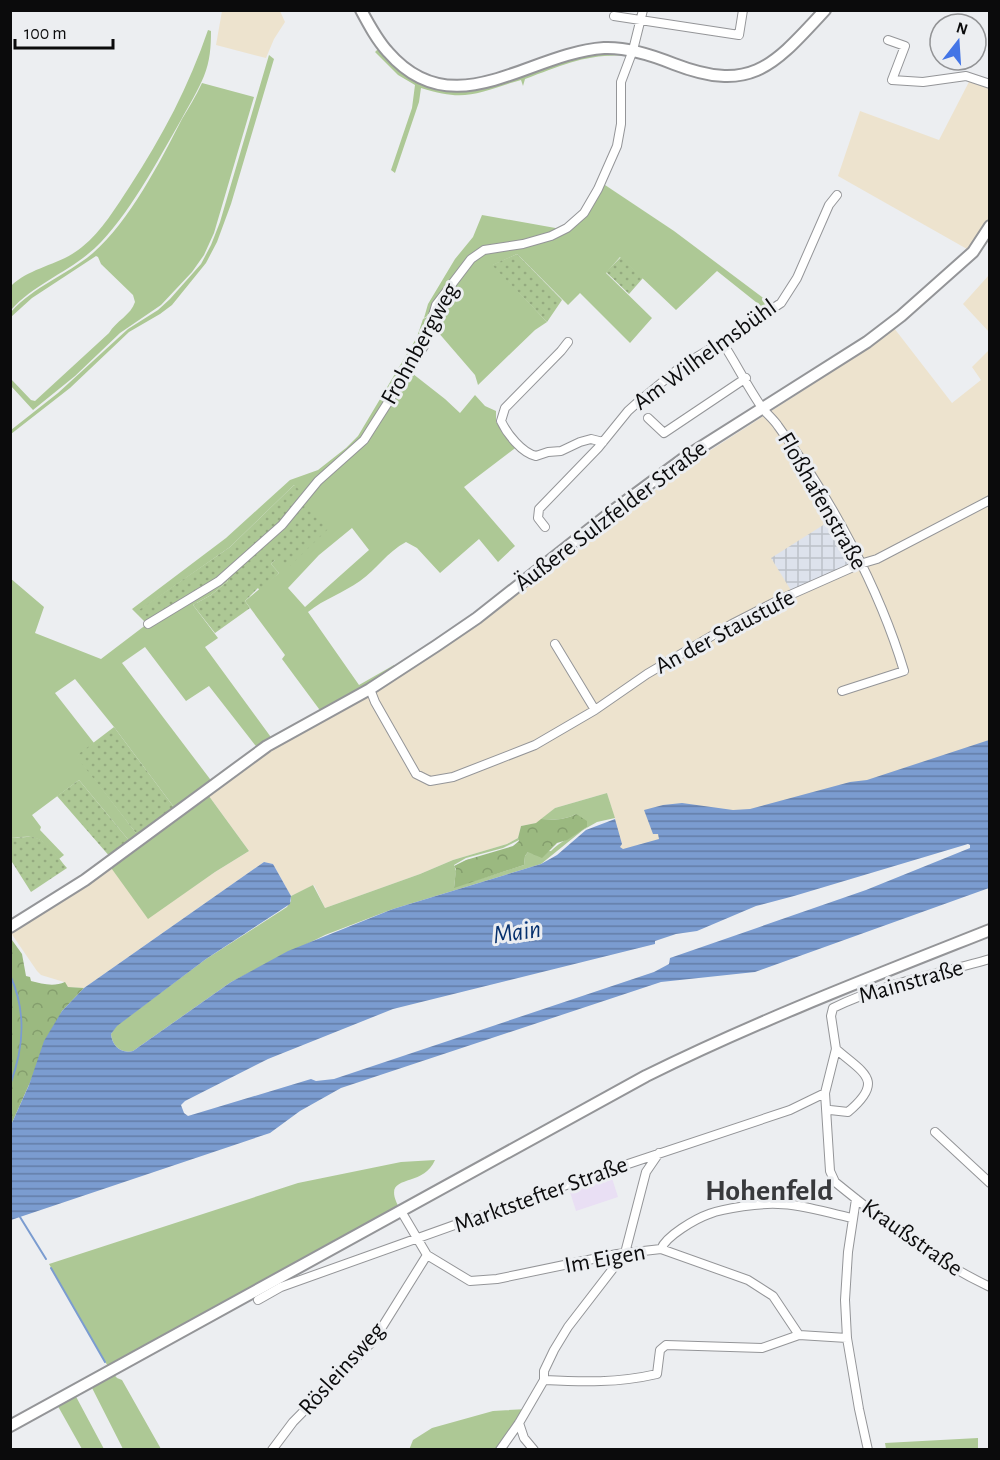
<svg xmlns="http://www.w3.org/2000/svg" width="1000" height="1460" viewBox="0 0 1000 1460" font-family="'Alegreya Sans',sans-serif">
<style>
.commercial{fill:#ede3ce}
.industrial{fill:url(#industrial-grid)}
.education{fill:#e9dff4}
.grass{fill:#adc895;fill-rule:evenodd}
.forest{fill:url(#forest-crowns)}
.park{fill:url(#park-dots)}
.water{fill:url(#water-rules);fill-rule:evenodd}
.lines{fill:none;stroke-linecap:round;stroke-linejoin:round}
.stream{stroke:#7b9cd0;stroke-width:2}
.street-casing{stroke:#949598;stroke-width:10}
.secondary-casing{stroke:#949598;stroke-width:14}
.street{stroke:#fff;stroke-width:8}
.secondary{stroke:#fff;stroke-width:10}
.labels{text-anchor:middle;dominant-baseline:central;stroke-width:6;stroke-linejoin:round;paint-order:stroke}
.street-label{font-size:24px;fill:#0b0b0c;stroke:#eceef1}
.water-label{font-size:26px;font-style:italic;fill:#06306d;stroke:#eceef1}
.district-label{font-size:30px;font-weight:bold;fill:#38393c;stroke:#eceef1}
</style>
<defs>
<pattern id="industrial-grid" width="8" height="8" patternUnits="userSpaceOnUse" patternTransform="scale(1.5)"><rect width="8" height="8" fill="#dde2ec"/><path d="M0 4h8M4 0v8" fill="none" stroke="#bcc1c9"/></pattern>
<pattern id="forest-crowns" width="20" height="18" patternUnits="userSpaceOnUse" patternTransform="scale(1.5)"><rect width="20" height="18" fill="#9bb980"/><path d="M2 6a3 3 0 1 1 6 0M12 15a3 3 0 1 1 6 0" fill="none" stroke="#849e6d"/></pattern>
<pattern id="park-dots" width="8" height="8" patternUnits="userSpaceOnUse" patternTransform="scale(1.5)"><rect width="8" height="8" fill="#adc895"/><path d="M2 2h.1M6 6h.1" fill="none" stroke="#94aa7f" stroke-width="1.8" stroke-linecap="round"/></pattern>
<pattern id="water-rules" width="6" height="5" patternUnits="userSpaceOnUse" patternTransform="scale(1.5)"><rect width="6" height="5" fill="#7b9cd0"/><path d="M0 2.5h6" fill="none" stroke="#637da7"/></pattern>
</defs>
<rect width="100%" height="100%" fill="#eceef1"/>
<path class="commercial" d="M222,11H280L285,22L274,39L266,58L216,45Z
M972,76L989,82V220L985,229L967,249L838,176L860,111L939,140Z
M989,275V332L963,304Z
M894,328L952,403L981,380L972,367L989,350V744L876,780L620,851L615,819L607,793L555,808L537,823L521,826L518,838L507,844L453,860L420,874L325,908L314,885L291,896L273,864L264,862L84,988L68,987L64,982L41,975L37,971L11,933L10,929L110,865L148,918L215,872L249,851L206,792L511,598L700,457L813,384Z"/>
<path class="industrial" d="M828,522L849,555L848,564L792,592L771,558Z"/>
<path class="education" d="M611,1175L618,1197L576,1211L569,1189Z"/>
<path class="grass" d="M208,30L211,31C211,47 210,61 204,76C198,91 189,105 181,120C158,160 128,217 95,248C69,272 34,284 11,310V286C30,267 61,265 82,247C102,231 116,207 130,186C162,137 189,86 208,30Z
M381,46L387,54L450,88L577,53L622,50L629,56C588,53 563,65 525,79L523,86L521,80C478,92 467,103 421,88L419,102L395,173L391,170L412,108L415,85L398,75L375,52Z
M269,55L274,59L231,204L217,242L206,263L172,305L160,314L129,332L70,388L11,434V430L58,393L128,329L158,310L170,299L201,264L211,245L220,222Z
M202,83L254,97L214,233L204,255L192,272L161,305L120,333L75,376L33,410L11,386V379L31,400L35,401L109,333C116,321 131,315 135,302L133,295L101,264L98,257L96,256L32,298L11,317V312C34,286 67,275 93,253C129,222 160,162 182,119C189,107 196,96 202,83Z
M602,183L674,231L774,306L767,311L717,271L676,310L620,257L606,273L652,318L630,343L580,293L568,305L517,254L493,265L547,322L535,330L478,385L475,375L431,324L436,305L455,280L436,303L431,314L424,318L428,304L455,259L473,237L482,215L561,229L573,220L580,212H583C564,237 536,236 510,246C557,242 581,225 602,183Z
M431,315L426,340L408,370L445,399L460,413L475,395L485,406L496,411V422L518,446L464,487L515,546L498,562L479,539L440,573L417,548L406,542C387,552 377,569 360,581C343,593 324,599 308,612L359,685L394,665L399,669L322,713L282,659L285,655L245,601L279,573L271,564L275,560L302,500L294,485L230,547L140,610L225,576L228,581L211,595L193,605L218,638L205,647L273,740L259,750L209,686L186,701L145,647L122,663L213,783L176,810L114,727L75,679L55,693L94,743L77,756L139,837L131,843L79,780L32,815L41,827L40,830L64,855L59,859C52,851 43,838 31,837C24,836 18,838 11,837L10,578L44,607L35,633L101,659L147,624L132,609L226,538L290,480L318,470L346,448L358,436L417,337L423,319ZM352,528L369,550L305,607L288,588L319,555Z
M206,792L249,851L215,872L148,919L109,865Z
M607,793L615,818L597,822L583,830L541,864L393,909L325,935L231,982L133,1051C121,1054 112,1046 111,1034L116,1026L206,959L287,907L291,901V896L313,885L325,908L420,874L453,860L507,844L518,838L519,840L503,848L466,858L454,865L456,871L454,887L524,865L525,856L528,852L551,851C558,843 577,833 587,827L576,814C565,820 554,820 541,819L555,808Z
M435,1160C422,1191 377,1170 401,1211L111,1371L117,1378L122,1380L161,1449H123L89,1382L110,1370L49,1264L298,1183L401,1162Z
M73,1391L104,1449H82L55,1401Z
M527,1409L500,1449L409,1450L413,1440L432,1428L493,1411Z
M978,1438V1449H886L885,1443Z"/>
<path class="forest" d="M576,814L587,821V827L567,840L557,843L542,858L528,852L525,856L524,865L454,888L456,869L454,866L466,860L513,846L519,841L518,838L521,826L536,823L541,819C554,820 565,820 576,814Z
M10,940H12L22,954L26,976L30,977L31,981C42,984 54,987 65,982L68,987L84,988L62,1011L11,1125Z"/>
<path class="park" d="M517,254L562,300L547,322L492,265Z
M621,257L643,278L629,294L606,272Z
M294,485L306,496L302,500L328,529L290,566L275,560L271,564L279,573L260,591L258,588L245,601L250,608L215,633L193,605L211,595L228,581L224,576L155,616L150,618L139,613V610L230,547Z
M114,727L176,810L139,837L76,756Z
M79,780L131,843L111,858L57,796Z
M10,837C18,838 23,837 30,837C45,836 58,858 67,868L31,892L12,862Z"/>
<path class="water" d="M989,740V888L755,972L661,982L341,1088L300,1111L270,1133L11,1220V1125L29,1085L44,1041L62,1011L84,988L264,862L273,864L291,896L290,904L206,959L117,1026L111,1034C112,1046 121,1054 133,1051L231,982L288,951L393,909L541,864L557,855L586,830L615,819L622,844L620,847L623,849L659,839L658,834H653L644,810L663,805L682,803L733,810L750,809L850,782L867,780ZM968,844L970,845V848L866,890L670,958L669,964L654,972L334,1079L316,1081L311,1079L188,1116L184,1113L181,1105L185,1101L268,1059L393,1009L655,944V941L676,934L697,931L756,906L794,896Z"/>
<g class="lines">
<path class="stream" d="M10,975C27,1012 24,1048 10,1085
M20,1217L46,1259
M51,1268L105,1362"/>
<g class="street-casing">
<path id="street" d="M614,16L739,35L743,10
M888,40L905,46L892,80L923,82L966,76L990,84
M568,342L561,351L505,408L501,421C507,434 522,453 536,456L548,452L561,451L580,442L591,439L603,442
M722,342C736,363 748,388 763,409C768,415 774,420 778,426C830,497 879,587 904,671L842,691
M648,418L664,433L746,378
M545,527L538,518L539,509L598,448L628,411L638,402L683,365L722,342L781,303L797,278L829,205L837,195
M148,624L219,581L282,525L318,481L364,440L424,346L436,305L471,259L484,250L523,244L551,236L567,228L584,213L598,189L617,146L621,124V82L633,50L643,10
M555,644L595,710
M370,689L375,702L416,774L430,781L453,777L535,745L595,710L647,674L732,624L781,599L860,564L877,559L990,500
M990,959C937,974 882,984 833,1008L831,1016L836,1049L825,1093L830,1171L835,1182C883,1221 933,1260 990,1287
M827,1112L830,1110L848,1112C886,1080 863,1073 836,1049
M935,1132L990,1183
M856,1199L848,1252L845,1300L847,1338L859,1409L868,1450
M401,1211L427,1255L470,1281L497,1279L617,1254L661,1249L748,1280L773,1296L799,1335L847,1338
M661,1249C666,1236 695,1219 709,1214C724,1208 762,1203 778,1204C802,1204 828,1213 852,1218
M258,1300L281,1287L586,1178L790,1110L825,1093
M544,1380C583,1382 618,1383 657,1374L660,1350L666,1345L762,1348L799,1335
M519,1423L524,1438L534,1450
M272,1450L293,1422L374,1340L427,1255
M500,1450L519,1423L544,1380V1371L554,1350L568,1327L625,1253L646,1172L659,1153"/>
</g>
<g class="secondary-casing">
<path id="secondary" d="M361,10C369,25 377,40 388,52C454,128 528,53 604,48C628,47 652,55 674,64C752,94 774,65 825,10
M10,927L85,880L267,746L370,689L436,646L477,618L614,510L687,456L867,342L901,316L973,252L990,226
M10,1426L646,1076C757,1021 874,976 990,930"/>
</g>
<use href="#street" class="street"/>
<use href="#secondary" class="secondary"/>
</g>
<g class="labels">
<g class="street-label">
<text transform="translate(420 344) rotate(-61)">Frohnbergweg</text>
<text transform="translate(705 355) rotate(-36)">Am Wilhelmsbühl</text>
<text transform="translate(822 501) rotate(60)">Floßhafenstraße</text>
<text transform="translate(611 516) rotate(-37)">Äußere Sulzfelder Straße</text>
<text transform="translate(725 632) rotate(-28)">An der Staustufe</text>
<text transform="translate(911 982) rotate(-16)">Mainstraße</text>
<text transform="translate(541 1195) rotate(-20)">Marktstefter Straße</text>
<text transform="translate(912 1238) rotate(35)">Kraußstraße</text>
<text transform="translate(605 1259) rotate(-10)">Im Eigen</text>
<text transform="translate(342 1369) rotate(-48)">Rösleinsweg</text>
</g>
<g class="water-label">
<text transform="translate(517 932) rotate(-8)">Main</text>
</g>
<g class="district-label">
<text x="769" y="1191">Hohenfeld</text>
</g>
</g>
<rect width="1000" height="1460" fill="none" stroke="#0b0b0c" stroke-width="24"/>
<g transform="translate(958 42) rotate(17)"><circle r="28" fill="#eceef1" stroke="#929395" stroke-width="1.5"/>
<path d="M0-4.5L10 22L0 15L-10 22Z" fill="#4375e6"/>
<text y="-9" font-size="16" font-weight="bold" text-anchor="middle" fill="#0b0b0c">N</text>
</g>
<path d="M15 39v9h98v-9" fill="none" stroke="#0b0b0c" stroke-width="3"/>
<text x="24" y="39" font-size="18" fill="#0b0b0c" stroke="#eceef1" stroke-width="4.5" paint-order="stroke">100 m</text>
</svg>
